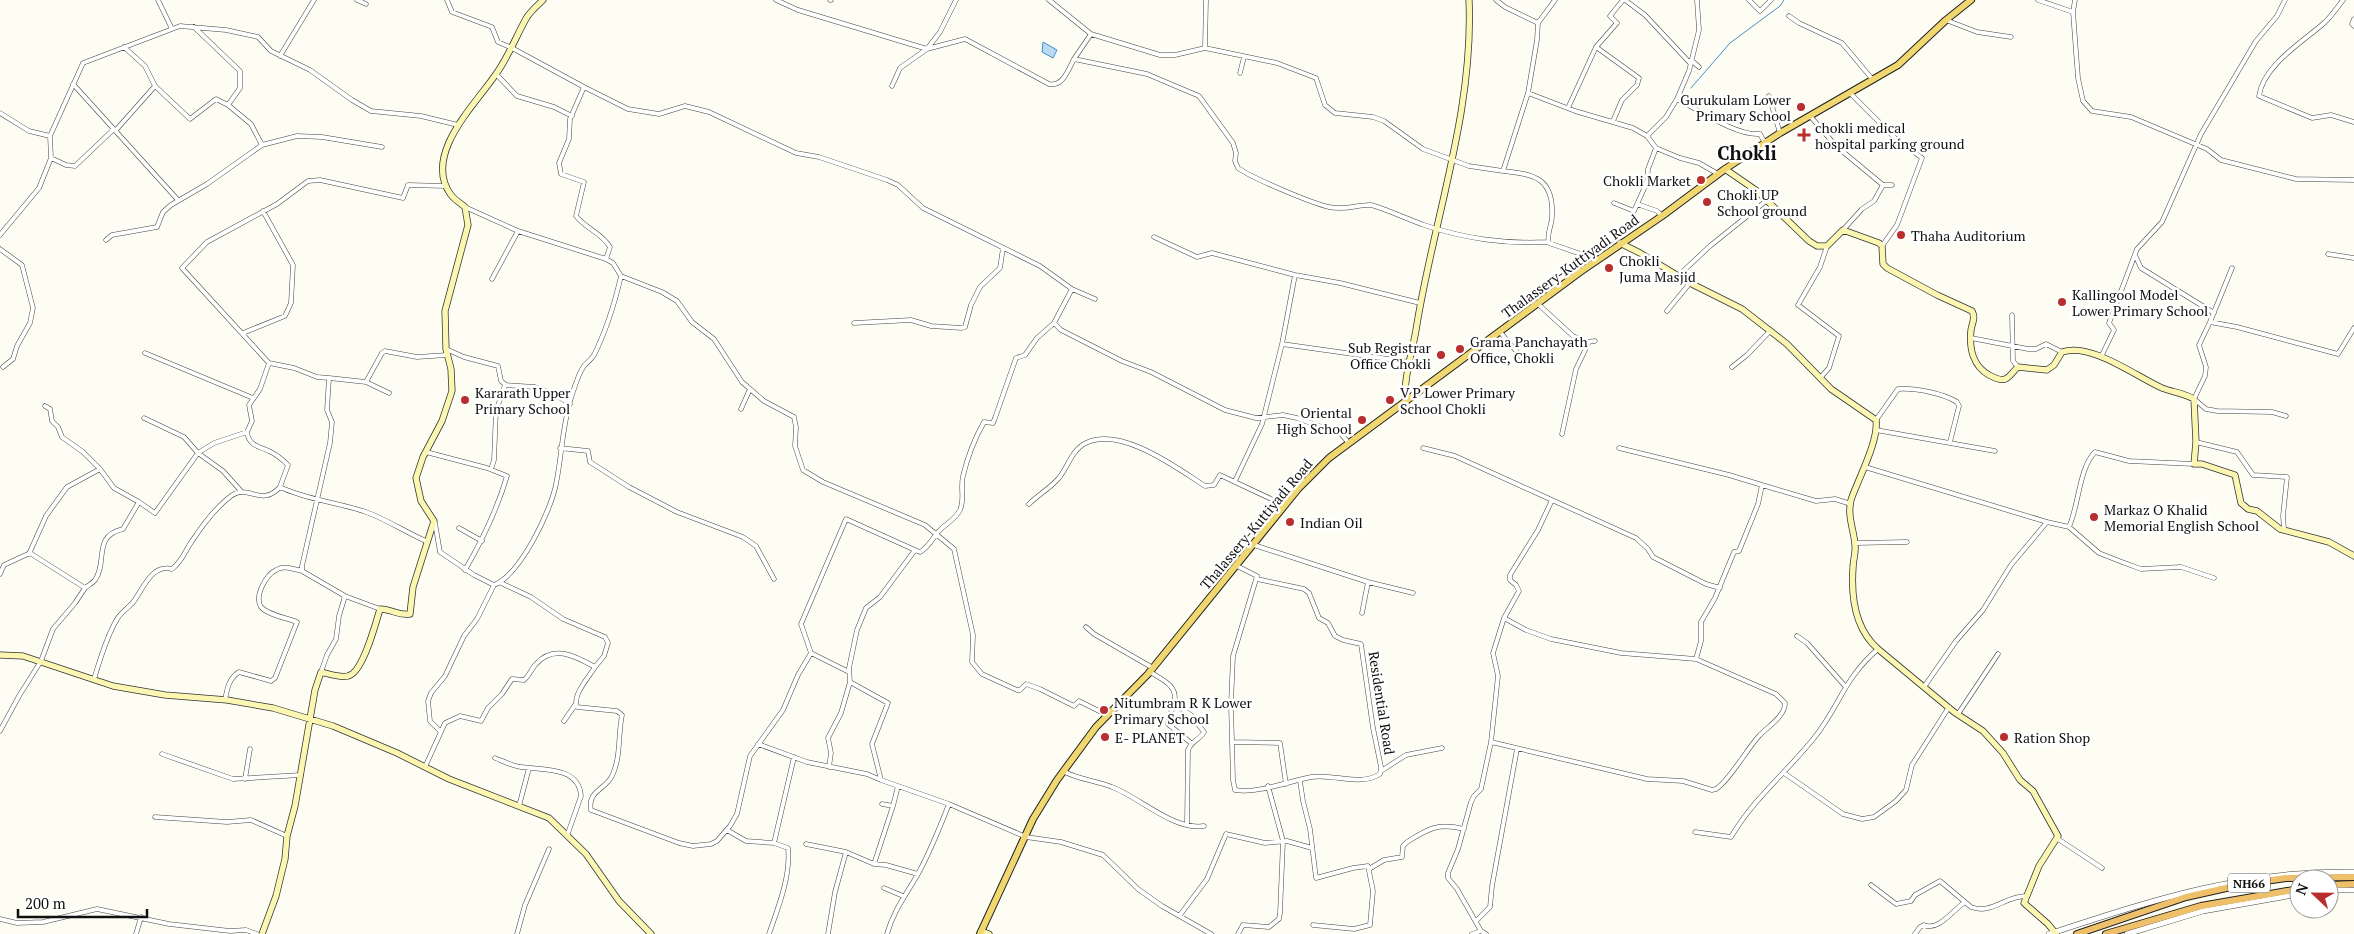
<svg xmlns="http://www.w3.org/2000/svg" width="2354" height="934" viewBox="0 0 2354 934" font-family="'PT Serif',serif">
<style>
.water{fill:#badbf3;stroke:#448dc7}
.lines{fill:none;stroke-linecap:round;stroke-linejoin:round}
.stream{stroke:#448dc7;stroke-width:1}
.minor-casing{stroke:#434343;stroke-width:5}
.tertiary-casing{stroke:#434343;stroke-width:6}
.secondary-casing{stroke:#323232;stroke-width:7}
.primary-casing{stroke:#212121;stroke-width:8}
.trunk-casing{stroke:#212121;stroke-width:8}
.minor{stroke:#fff;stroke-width:4}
.tertiary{stroke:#fff;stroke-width:5}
.secondary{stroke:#fbf6b2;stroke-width:5.5}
.primary{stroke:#f1d770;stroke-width:6}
.trunk{stroke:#efc06a;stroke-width:6}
.poi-dot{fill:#b92e2f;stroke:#fff;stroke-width:2}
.labels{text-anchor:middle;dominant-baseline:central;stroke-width:5;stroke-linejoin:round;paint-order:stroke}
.shield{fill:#fff;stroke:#585858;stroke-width:1}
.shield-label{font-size:12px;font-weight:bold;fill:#101010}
.poi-label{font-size:14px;fill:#101010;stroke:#fff;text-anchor:start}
.street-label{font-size:14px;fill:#101010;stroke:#fff}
.district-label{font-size:19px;font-weight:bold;fill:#101010;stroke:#fff}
</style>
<rect width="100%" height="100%" fill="#fefdf3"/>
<path class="water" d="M1043,42L1057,50L1053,58L1042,52Z"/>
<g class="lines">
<path class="stream" d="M1691,88L1730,43L1780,6L1784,0"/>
<g class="minor-casing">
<path id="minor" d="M158,0L172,29
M357,0L366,4
M447,0L452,12L492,27L498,42L512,48
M776,0L798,10L927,49L965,39L1049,84C1063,87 1068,70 1074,59L1147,74L1199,96L1233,143L1236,153L1235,161L1238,168C1252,178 1311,203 1329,207C1345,211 1359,204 1371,205C1381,207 1412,221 1424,225C1467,239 1503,244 1548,242
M830,0H831
M1049,0L1091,34L1160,55H1175L1205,48L1277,63L1316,78L1325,105L1335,113L1373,117L1384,121L1423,149L1469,166L1503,171L1528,93L1575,111L1633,128L1647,136L1656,148L1680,158L1699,163L1718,174
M1496,0L1505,7L1538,23L1537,40L1528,93
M1625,0L1645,15L1690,63
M1697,0L1699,30L1689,71L1677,99C1699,110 1736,136 1760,134L1765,143
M1749,0L1760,11L1771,0
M2038,0L2073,12
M2075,0L2073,12L2078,78L2083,101L2092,111L2131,117L2207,149L2221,160L2296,179L2354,180
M2343,0C2337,8 2331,17 2323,24C2302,42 2263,66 2259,96L2312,118L2331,115L2354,122
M1789,16L1799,23L1842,43L1873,80
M2354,19L2352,24L2354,26
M1946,20L1977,32L2011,37
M1538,23L1555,0
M194,27L240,71V88L228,105L251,124L262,145
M1596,47L1617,23L1610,16L1623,0
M512,48L584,87
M1205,48L1206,0
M280,56L314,0
M1074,59L1091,34
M1691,60L1699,67
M1240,73L1244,57
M496,74L517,96L554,107L572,116
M73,84L178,200
M155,86L190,119L216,99L228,105
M892,86L900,68L927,49L940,32L956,0
M1850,93L1895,138L1922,158L1897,225L1882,246
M1769,96L1780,133
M1568,108L1596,47L1639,78L1637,85L1622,100L1613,121
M0,113L29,131L50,136L83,63L180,26L226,30L258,37L271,51L310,70L352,100L371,111L421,116L458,125
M1811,117L1836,146L1883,185L1874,201L1862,209L1843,230
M116,130L155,86L145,66L124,47
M1647,136L1666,117L1677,99
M51,158L66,165L75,166L114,129
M1503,171C1534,174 1554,178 1552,216C1552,226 1546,234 1549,243L1598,260
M1883,185H1892
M1614,203L1634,211L1647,182L1648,169L1656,148
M1637,204L1657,211L1662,216
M465,207L518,231L606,259
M0,235L39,188L51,158L50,136
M1154,237L1197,257L1212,253L1295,275L1340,283L1420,303
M106,240L112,235L157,227L163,212L171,205L207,184L262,145L297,136L322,137L382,147
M0,249L22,265L33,308L30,323L17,346L13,359L3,367
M2328,254L2354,258
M2135,255L2141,268L2214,313
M1295,275L1282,344L1410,362
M1679,275L1710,246L1766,201
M621,276L662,292L677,301L692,322L714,339L742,382L764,401L794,417L796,427L795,446L803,470L823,482L925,525L954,549L973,635L972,662L982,674L1017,690H1020L1026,684L1040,689L1074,706L1079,701L1107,715
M492,279L518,231
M1072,289L1095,299
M1538,304L1573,336L1587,342L1588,344L1576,369L1562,434
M1667,311L1690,283
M2012,315L2013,361L2018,367
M2210,322L2232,268
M854,323L911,320L931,326L962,328L965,327L971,305L980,287L1000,268L1003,248
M1500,332L1524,360
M243,333L285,316L291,303L293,265L263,211
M1971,338L2028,349H2036L2046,344L2062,352
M1587,342L1595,341
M446,349L464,357L498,366L501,381L506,385L535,387L554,394L570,404
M145,353L253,398
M2101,357L2114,330L2109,323L2137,249L2162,222L2201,134L2256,41L2277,16L2285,0
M269,363L182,268L207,242L277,204L308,181L320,180L403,198L408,185L446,186
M1732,367L1747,355L1770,331
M329,378L317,377L294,368L269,363L260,389L249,405L252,421L247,432C249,447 260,446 271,452C277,455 283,460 288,465L280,487C307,500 337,502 366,512C388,520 407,533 428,542
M1820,378L1829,368L1839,336L1798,305L1820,267L1827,246
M366,382L389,393
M45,406L50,409L52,421L58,427L62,437L83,452L100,469L114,488L139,502
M741,409L750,389
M2286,416L2272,412L2217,411L2206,409L2194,399L2205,376L2206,367L2199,345L2210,322L2237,327L2338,354L2354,328
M144,418L184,437L198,453L223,471L241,491
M1876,420L1898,389C1916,388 1942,393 1957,402L1959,406L1950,442
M1876,430L1995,451
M2196,442L2237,452L2253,475L2287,477L2283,516L2284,529
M560,448L588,451L590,462L629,487L677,512L743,537L756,546L774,579
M1423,448L1455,456L1552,500L1538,530L1510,575V580L1516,585L1519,591L1504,618
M1619,448L1729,475L1762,485
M426,452L487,468L507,476C497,510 483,539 465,570
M1865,467L2047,522L2069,527L2099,553L2122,562L2141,569L2181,567L2214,578
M491,469L494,460L496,411L505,385
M1235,481L1262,424L1282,344
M1552,500L1636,538L1648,549L1653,557L1706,584L1720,588
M1029,504C1038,495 1049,489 1058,479C1068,468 1071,450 1086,443C1121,426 1177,468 1205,486L1214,485L1220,475L1284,505
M435,523L440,552L474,575L494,585C520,575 551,511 556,484C562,455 562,427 571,398C574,389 578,374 584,366C587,362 591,360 594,355C606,331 615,302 621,276L613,263L606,259L610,247C602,233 586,229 576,216L584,182L561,174L559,163L569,139L570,119L584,87L628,109L659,114L685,106L709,112L796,153L819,157L887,180L898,185L923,208L1040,266L1072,289L1054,323
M2069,527C2079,505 2079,468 2095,452L2129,461L2194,464
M459,528L482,541
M1855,543L1907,542
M1254,545L1368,582L1413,593
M29,554L46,516L67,487L100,469
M1237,566L1257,576L1233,656L1231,704L1233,780L1235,790C1256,794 1291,781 1311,777C1333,773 1360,787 1380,774L1381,767L1373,728L1361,644L1343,640L1335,636L1328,623L1319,618L1309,593L1304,589L1257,579
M0,574L4,565L30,553L85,588C87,586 93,583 95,580C108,562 92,536 123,529L139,502L155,513L198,453L214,443L247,432
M501,583L531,597L563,619L605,637L608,643L604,656L595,667
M380,609L345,596L302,571V566L330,443L332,422L327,410L329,378L366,382L382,353L385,351L417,357L447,355
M1362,613L1368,582
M1086,627L1094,634L1153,668
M1797,636L1807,643L1845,686
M811,653L849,672
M321,672L327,655L336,639L339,616L345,596
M1150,672C1163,680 1179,686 1174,704C1172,711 1169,716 1168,724L1191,743
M94,679C100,660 106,638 116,621C120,612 129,608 134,601C144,587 152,564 172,569C182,562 185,551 192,541C202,526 216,507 231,496C248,483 261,508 280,487
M1924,687L1956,641L1983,610L2011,565L2047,522
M225,700C227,689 229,678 239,672L271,681L275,678L297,622C287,618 268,615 261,607C254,596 266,575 276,570C284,565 294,569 302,571
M1174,704L1191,715L1204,732C1200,740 1192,740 1188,750L1187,824
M1958,714L1998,654
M564,721L575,705
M0,731L19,696L41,661L53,629L75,603L85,588
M440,731L430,721L428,701L431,693L445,676L464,636L477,619L494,585
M1232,742L1280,743L1286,784
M1491,742L1647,779L1683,781L1712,790L1716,789C1729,781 1747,749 1759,736C1767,727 1785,717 1785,703L1776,694L1696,659
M758,744L807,762L867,774L881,780
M162,754L233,779L301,775
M495,758C503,761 512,766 521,767C542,770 579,766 581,796L567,836
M425,767L445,723L460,716L481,721L488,708L502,694L512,679L524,680C530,675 531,669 536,664C554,644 575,656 595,667C589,677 572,695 577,707L617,711L622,715C618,734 621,758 612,776C606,789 587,791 591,810L679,843L693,846L711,844L717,841L730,826L737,814L750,756L783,710L798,675L811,653L801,624L846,519L915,550L920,552C928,548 933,538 938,532C945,524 955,520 960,510C965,499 960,488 963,476C967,459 975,438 984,422L993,423L995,418L1016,358L1025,355L1037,338L1054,323L1061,330L1122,361L1151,372L1225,410L1256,418L1283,415L1297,418L1341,434L1348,442
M829,767L831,753L828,738L841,713L850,682
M1063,771C1079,780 1095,780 1112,787C1139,797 1174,831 1204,826
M1381,771L1406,755L1442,748
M1784,773L1843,814L1862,819L1874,817L1896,801L1906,790L1912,765L1949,707
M245,779L250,749
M1300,781L1303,801L1310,829L1316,878L1353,868L1368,866L1373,891L1370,925L1354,929L1313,925
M898,786L949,804L1026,837L1061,842L1103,855L1138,889L1162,906L1211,934
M882,804L893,806L898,786L881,780L872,744L888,703L850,682L849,668L857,630L866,608L880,597L915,550
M519,806L529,768
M155,817L227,822L251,820L287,836
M727,830L746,841L774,843
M1695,832L1731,837C1754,798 1786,773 1814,738C1839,707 1844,678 1878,649
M2058,839L2102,868
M806,844L846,852L874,864L886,865L918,874
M874,864L893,806
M1369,869L1384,860L1402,857L1403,846L1407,842C1429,828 1438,823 1464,829
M1871,885L1896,904L1911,901L1915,895L1940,881L1971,907C1991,915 2005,896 2026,896
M884,888L903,896
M1180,915L1207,879L1226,834L1265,843L1287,841L1312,848
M0,919L17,923L43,922L97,909L169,924L230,931L246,930L257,934
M1476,921L1490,907L1492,886L1517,749
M136,934L141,917
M517,934L525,905L549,849
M769,934C778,908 791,876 788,848L774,843L794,757
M828,934L835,892L846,852
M887,934C894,909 907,894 919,872C931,850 940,827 949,804
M1238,934L1243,925L1269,927L1279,919L1280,913L1283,841L1268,786
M1472,934L1481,931
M1486,934L1481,931L1457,889L1448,878V873L1458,849L1471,802L1474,796L1481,789L1491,742L1498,676L1493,653L1504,618L1526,630L1551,639L1621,653L1696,659L1701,641V622L1715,598L1734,552L1739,551L1758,504L1762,485L1816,501L1835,499L1851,504
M1915,934L1920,927L1924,925C1938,932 1953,910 1965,902"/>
</g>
<g class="tertiary-casing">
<path id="tertiary" d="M2329,890H2354
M2049,934C2153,900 2243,870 2354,872
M2127,934L2203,911L2299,894"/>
</g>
<g class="secondary-casing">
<path id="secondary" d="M1725,169L1757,191L1809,241L1817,246H1827L1843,230L1879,243L1882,246L1883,264L1887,268L1937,295L1972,311C1976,318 1972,323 1971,330C1969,348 1973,366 1989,375C2008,385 2007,377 2018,367L2047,370L2054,365L2062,352C2091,342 2135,376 2162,388C2172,392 2184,393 2194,399L2196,442L2194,464H2202L2235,475L2241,503L2248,509L2257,511L2280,529L2329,542L2354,556
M1620,243L1640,253L1690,283L1742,309L1787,344L1831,389L1876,420C1879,441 1858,479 1851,500C1847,516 1854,530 1855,545C1856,553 1853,560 1853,568C1851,597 1855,629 1878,649L1954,712L1983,731L2003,753L2020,780L2033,791L2058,836L2039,866L2024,903L2048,924L2056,934
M1406,402C1402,384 1413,349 1416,330C1433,221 1474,112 1469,0
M0,655L23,656L113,686L165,695L227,700L273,708L333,726L397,753L449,779L549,818L586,854L619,901L651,934
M981,931L989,934
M262,934L276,896L285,859L287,836L295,806L315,690L321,672C329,674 341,678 348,676C363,673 376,622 380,609C392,609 398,616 410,614L413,587L434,521L421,501L416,478L423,457L442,421L452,391L451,369L446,349L445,311L468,225L465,207C460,203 454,199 451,195C422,155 475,105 496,74C509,56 516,36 527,17C531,11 538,5 543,0"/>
</g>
<g class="primary-casing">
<path id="primary" d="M980,934L1033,819L1057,780L1096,727L1148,674L1298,489L1329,458L1580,272L1662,216L1725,169L1780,133L1898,65L1946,20L1971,0"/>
</g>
<g class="trunk-casing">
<path id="trunk" d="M2329,885L2354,884
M2077,934L2186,897L2244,884L2286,878L2354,877
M2106,934L2201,906L2299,889"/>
</g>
<use href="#minor" class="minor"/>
<use href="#tertiary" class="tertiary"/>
<use href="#secondary" class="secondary"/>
<use href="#primary" class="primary"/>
<use href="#trunk" class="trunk"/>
</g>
<g class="poi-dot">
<circle cx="1801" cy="107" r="5"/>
<path d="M1801.5 127.5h5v5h5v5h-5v5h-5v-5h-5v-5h5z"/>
<circle cx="1701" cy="180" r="5"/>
<circle cx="1707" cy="202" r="5"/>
<circle cx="1901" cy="235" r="5"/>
<circle cx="1609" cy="268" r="5"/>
<circle cx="2062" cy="302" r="5"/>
<circle cx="1460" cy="349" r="5"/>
<circle cx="1441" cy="355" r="5"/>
<circle cx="465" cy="400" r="5"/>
<circle cx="1390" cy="400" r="5"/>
<circle cx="1362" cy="420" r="5"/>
<circle cx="2094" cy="517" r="5"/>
<circle cx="1290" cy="522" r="5"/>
<circle cx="1104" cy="710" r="5"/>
<circle cx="1105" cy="737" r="5"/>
<circle cx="2004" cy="737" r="5"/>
</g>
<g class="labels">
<rect class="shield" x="2228" y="873.5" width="42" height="19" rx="4"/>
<g class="shield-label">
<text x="2249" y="883">NH66</text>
</g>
<g class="poi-label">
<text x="1791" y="99" text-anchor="end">Gurukulam Lower<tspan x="1791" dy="16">Primary School</tspan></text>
<text x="1815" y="127">chokli medical<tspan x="1815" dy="16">hospital parking ground</tspan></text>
<text x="1691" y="180" text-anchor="end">Chokli Market</text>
<text x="1717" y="194">Chokli UP<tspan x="1717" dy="16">School ground</tspan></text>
<text x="1911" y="235">Thaha Auditorium</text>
<text x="1619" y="260">Chokli<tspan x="1619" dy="16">Juma Masjid</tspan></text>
<text x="2072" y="294">Kallingool Model<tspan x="2072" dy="16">Lower Primary School</tspan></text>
<text x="1470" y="341">Grama Panchayath<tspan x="1470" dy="16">Office, Chokli</tspan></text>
<text x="1431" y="347" text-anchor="end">Sub Registrar<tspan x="1431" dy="16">Office Chokli</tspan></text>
<text x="475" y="392">Kararath Upper<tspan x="475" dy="16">Primary School</tspan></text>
<text x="1400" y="392">V P Lower Primary<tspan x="1400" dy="16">School Chokli</tspan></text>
<text x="1352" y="412" text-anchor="end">Oriental<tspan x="1352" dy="16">High School</tspan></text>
<text x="2104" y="509">Markaz O Khalid<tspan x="2104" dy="16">Memorial English School</tspan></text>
<text x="1300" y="522">Indian Oil</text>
<text x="1114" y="702">Nitumbram R K Lower<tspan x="1114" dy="16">Primary School</tspan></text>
<text x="1115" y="737">E- PLANET</text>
<text x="2014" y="737">Ration Shop</text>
</g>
<g class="street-label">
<text transform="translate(1570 266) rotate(-36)">Thalassery-Kuttiyadi Road</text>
<text transform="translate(1256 524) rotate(-50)">Thalassery-Kuttiyadi Road</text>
<text transform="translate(1382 703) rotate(81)">Residential Road</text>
</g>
<g class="district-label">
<text x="1747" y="152">Chokli</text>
</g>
</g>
<g transform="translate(2314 894) rotate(292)"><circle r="24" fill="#ffffff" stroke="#9f9f9f"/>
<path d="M0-4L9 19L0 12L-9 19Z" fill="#b92e2f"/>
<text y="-8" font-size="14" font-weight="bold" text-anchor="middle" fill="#101010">N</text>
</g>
<path d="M18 909v8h129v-8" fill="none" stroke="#101010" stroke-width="2.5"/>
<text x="25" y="909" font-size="15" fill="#101010" stroke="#ffffff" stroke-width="4" paint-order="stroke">200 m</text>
</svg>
